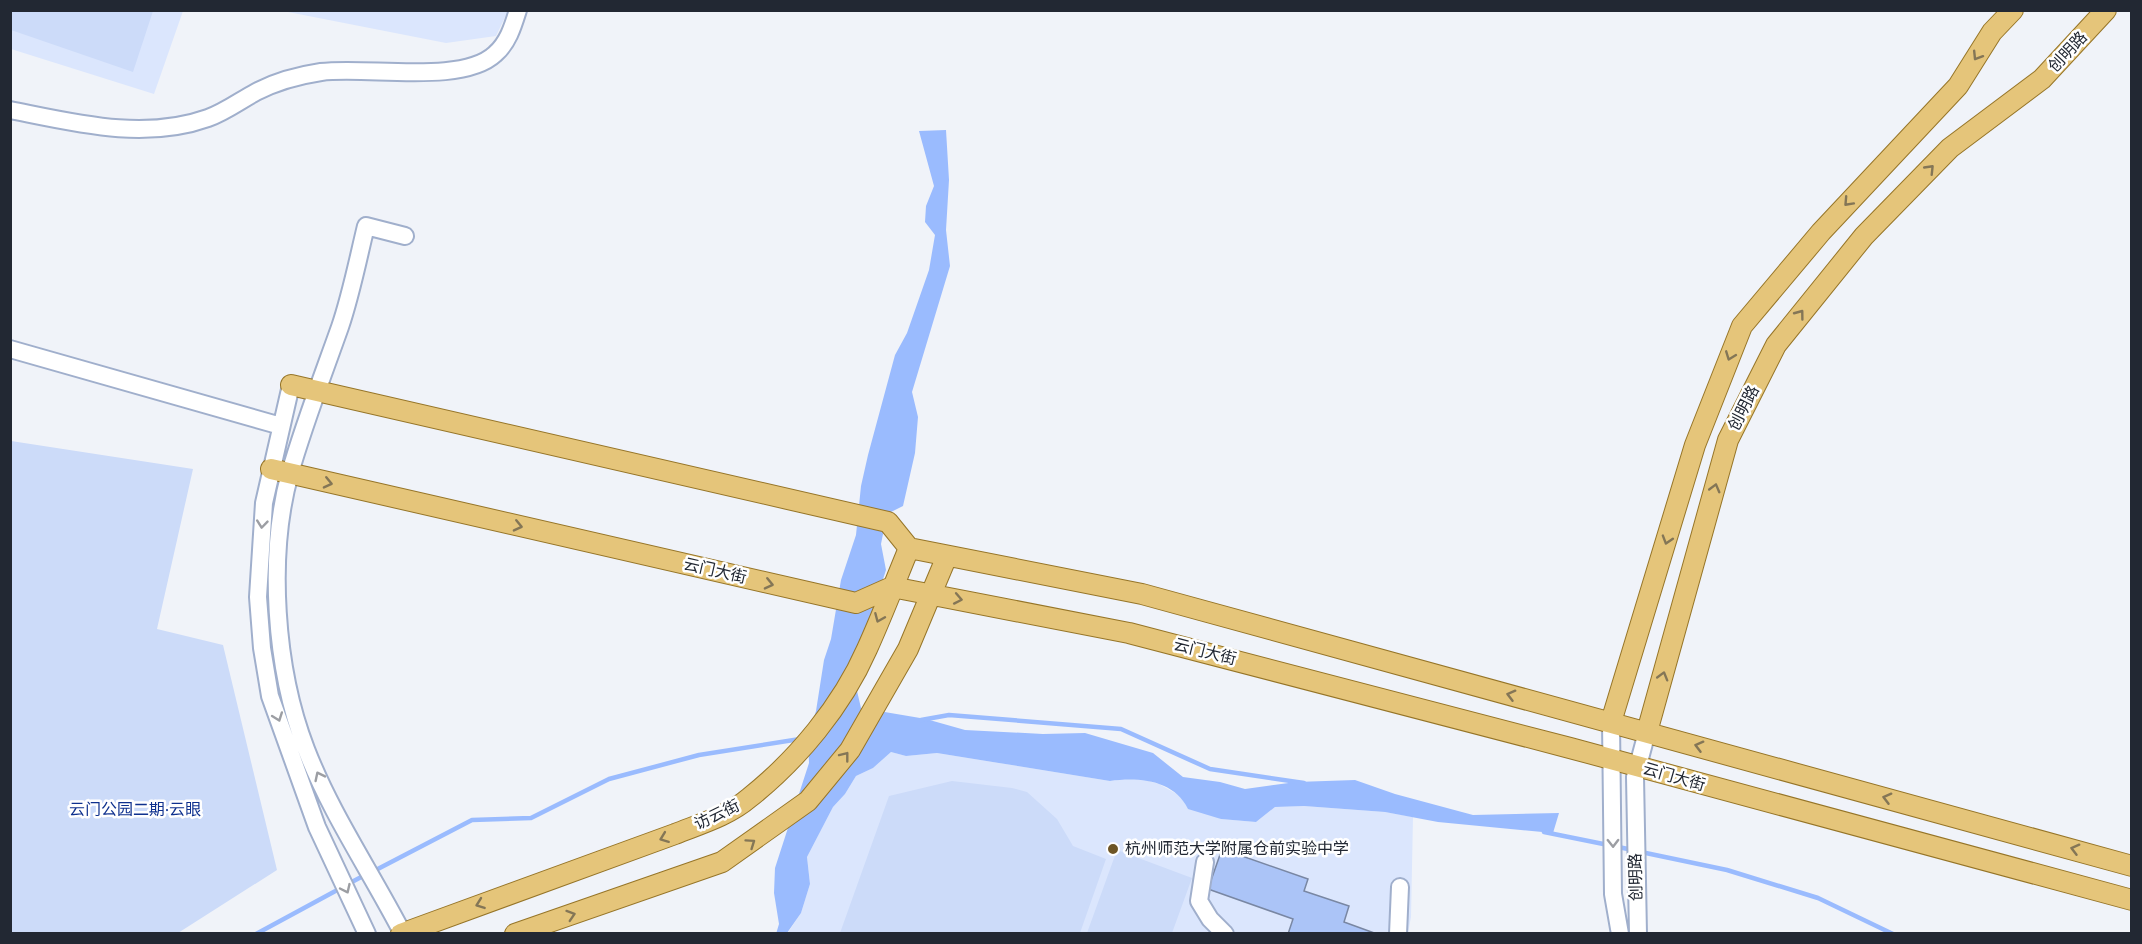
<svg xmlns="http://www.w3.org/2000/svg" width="2142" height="944" viewBox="0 0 2142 944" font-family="'Source Sans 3','Noto Sans SC',sans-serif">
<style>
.built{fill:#dbe6fd}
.green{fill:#ccdbf9}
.water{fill:#9abbfe}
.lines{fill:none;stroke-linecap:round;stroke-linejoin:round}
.stream{stroke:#9abbfe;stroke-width:4.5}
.building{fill:#abc4f7;stroke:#7987a3;stroke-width:1.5}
.minor-casing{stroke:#a0afcc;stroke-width:20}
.major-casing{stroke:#967528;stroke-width:22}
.minor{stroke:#fff;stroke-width:16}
.major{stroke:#e5c57a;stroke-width:20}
.oneway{stroke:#847656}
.oneway2{stroke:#9c9ea3}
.poi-dot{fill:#6d5525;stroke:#fff;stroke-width:2}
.labels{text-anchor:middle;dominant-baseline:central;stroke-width:5;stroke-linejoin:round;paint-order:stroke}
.street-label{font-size:16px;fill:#222833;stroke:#fff}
.park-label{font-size:16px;fill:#0f318e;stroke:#fff}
.poi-label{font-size:16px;fill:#222833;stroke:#fff;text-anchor:start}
</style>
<rect width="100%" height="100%" fill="#f0f3f9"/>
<path class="built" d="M11,11H183L154,94L11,49Z
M283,11L508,10V11L496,36L446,43Z
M891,752L906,756L937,753L1110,781L1135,777L1159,784L1221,819L1256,822L1275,807L1304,806L1385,812L1413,817L1411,917L1408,933L787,934L801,913L810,884L807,857L833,807L845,794L856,776L873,768Z"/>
<path class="green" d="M11,10H153V11L133,72L11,30Z
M11,441L193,469L157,629L223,645L277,870L178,933H11Z
M952,781L1012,788L1027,792L1057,819L1073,846L1106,859L1080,933H840L889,796Z
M1117,850L1192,878L1172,933H1087Z"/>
<path class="water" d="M946,130L949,180L946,230L950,266L912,392L918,417L915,453L903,506L887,514L881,544L886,570L864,637L857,691L861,708L926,719L965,730L1043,734L1085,733L1153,753L1183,777L1220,782L1245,789L1296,782L1355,780L1395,794L1473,815L1559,813L1553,833L1438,822L1385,812L1304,806L1275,807L1256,822L1221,819L1188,809C1174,780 1139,777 1110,781L937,753L906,756L891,752L873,768L856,776L845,794L833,807L807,857L810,884L801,913L787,933L776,934L779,924L774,893L775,868L809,763L808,736L816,711L824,660L831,639L841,580L856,535L861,486L868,455L895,355L907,333L929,270L935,235L925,222L926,206L934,186L919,131Z"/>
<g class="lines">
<path class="stream" d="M921,720L949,715L1121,729L1210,769L1304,783
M1544,832L1633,850
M1641,852L1727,870L1818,898L1893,934
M372,872L472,820L531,818L609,779L699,755L800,739
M348,884L365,875
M256,934L341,888"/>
</g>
<path class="building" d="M1222,849L1308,879L1304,891L1349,906L1344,922L1377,934H1288L1293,919L1208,889Z"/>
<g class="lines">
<g class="minor-casing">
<path id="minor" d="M10,110C75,123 144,141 208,118C225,112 241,100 256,92C275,82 301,75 321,72C367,66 462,85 495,54C508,43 513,26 518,10
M10,349L281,426
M291,385L264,503L258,597L262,648L270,696L317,827L367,934
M1611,722L1613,894L1620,934
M1205,862L1199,901L1210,919L1225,934
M403,934C371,872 331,814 306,749C275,669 267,556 290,473C304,424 323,375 340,327C351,295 358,259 366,226L405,236
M1398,934L1400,887
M1638,934L1635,777L1647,732"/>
</g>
<g class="major-casing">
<path id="major" d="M291,385L888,522L909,548L1142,594L2132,866
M271,469L856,603L892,587L1129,633L1570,748L2132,900
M1611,722L1695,445L1742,326L1821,232L1958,86L1992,32L2013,10
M1647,732L1728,440L1776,345L1864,236L1950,148L2042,79L2106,10
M401,934L675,834C700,824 728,816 749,798C797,760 842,706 867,649C882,616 895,582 909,548
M515,934L722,862L808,801L850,750L908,649L947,556"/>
</g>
<use href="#minor" class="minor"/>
<use href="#major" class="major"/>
</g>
<defs><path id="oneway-chevron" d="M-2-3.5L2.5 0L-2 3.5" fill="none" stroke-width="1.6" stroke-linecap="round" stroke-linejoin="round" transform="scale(1.5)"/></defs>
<g class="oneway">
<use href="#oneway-chevron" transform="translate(1977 56) rotate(122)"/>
<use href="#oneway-chevron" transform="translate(1930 169) rotate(-46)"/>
<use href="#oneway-chevron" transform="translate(1848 202) rotate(133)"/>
<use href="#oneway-chevron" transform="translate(1800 314) rotate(-53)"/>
<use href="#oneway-chevron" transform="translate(1730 356) rotate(111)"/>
<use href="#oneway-chevron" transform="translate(328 483) rotate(13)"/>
<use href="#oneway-chevron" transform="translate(1715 488) rotate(-75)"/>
<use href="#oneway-chevron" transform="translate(518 526) rotate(13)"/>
<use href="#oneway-chevron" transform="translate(1667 540) rotate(107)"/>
<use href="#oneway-chevron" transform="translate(769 584) rotate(13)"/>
<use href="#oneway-chevron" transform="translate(958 599) rotate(11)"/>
<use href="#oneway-chevron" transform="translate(879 618) rotate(113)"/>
<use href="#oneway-chevron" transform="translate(1663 676) rotate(-74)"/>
<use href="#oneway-chevron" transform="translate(1511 695) rotate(-165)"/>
<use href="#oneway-chevron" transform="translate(1699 746) rotate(-165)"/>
<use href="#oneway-chevron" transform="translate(845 756) rotate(-52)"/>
<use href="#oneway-chevron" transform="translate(1887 798) rotate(-165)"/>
<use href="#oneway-chevron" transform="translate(664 838) rotate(159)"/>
<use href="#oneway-chevron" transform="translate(751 843) rotate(-35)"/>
<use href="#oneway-chevron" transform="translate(2075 849) rotate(-165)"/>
<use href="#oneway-chevron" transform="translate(480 904) rotate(160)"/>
<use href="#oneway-chevron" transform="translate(571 915) rotate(-18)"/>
</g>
<g class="oneway2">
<use href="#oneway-chevron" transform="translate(262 524) rotate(96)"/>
<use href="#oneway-chevron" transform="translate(278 717) rotate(70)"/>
<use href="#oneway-chevron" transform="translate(319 776) rotate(-116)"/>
<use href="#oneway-chevron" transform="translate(1613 843) rotate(89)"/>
<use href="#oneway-chevron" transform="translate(346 889) rotate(65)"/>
</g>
<circle class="poi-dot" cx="1113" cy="849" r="6"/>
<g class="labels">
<g class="street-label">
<text transform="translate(2068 52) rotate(-47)">创明路</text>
<text transform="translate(1744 408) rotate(-63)">创明路</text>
<text transform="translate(715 571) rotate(13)">云门大街</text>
<text transform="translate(1205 652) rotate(14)">云门大街</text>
<text transform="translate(1674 777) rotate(16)">云门大街</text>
<text transform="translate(717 815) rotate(-26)">访云街</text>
<text transform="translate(1636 877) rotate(-91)">创明路</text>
</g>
<g class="park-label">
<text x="135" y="810">云门公园二期·云眼</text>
</g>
<g class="poi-label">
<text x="1125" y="849">杭州师范大学附属仓前实验中学</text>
</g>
</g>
<rect width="2142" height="944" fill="none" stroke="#222833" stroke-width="24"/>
</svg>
